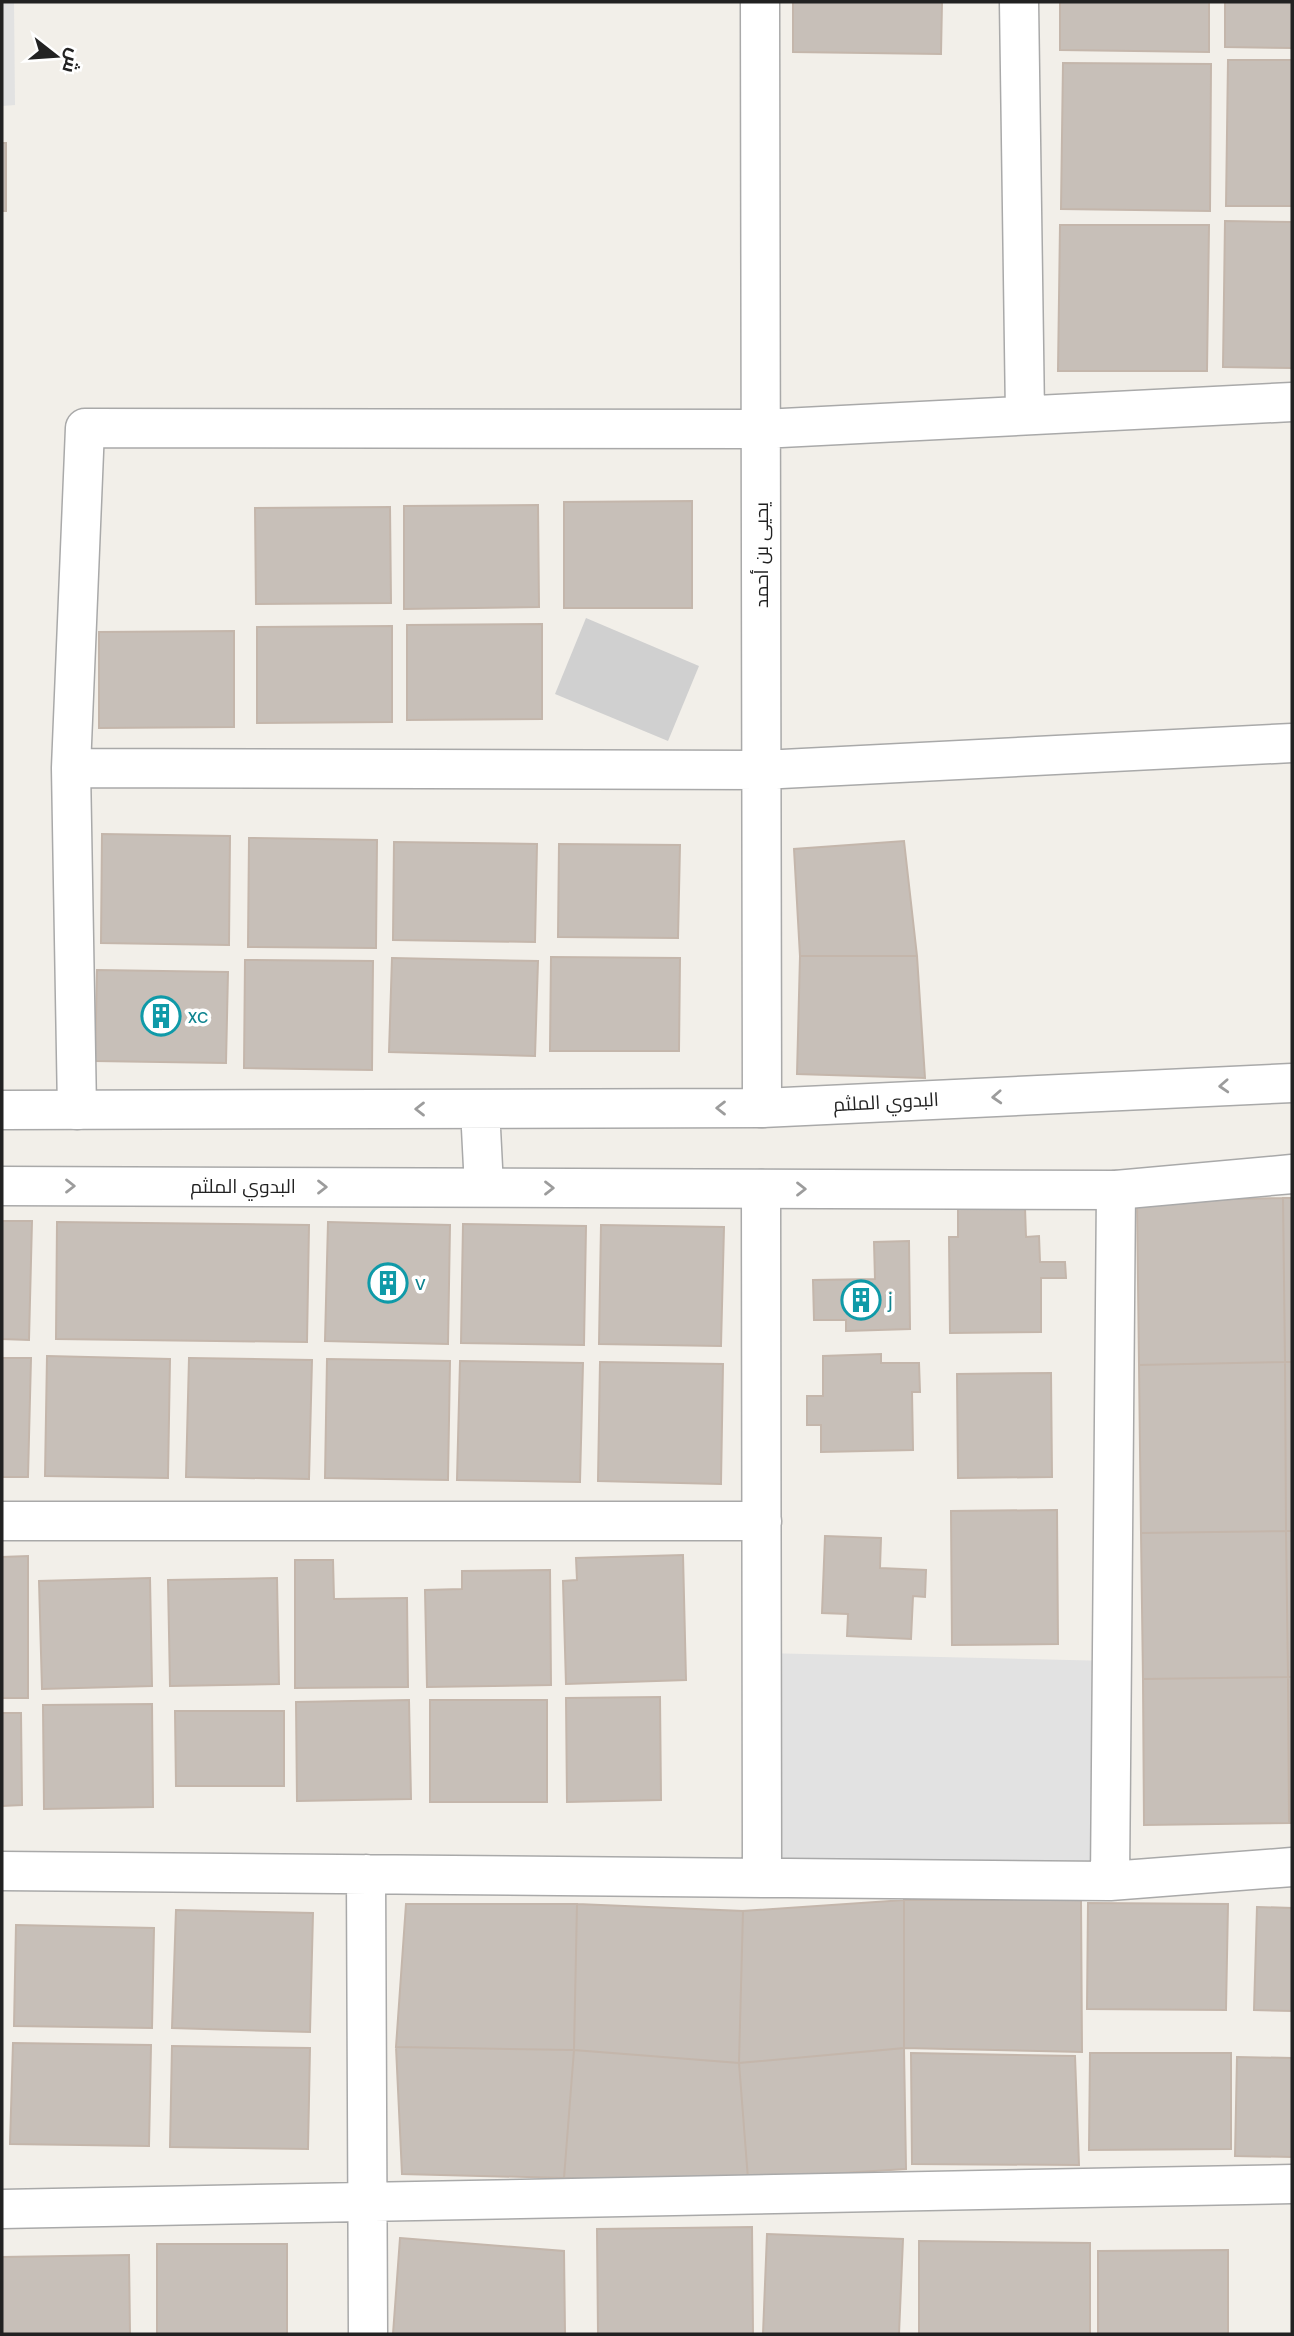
<svg xmlns="http://www.w3.org/2000/svg" width="1294" height="2336" viewBox="0 0 1294 2336" font-family="Poppins,Cairo,sans-serif">
<style>
.religious{fill:#d0d0d0}
.parking{fill:#e2e2e2}
.building{fill:#c7bfb8;stroke:#c4b6ab;stroke-width:2}
.lines{fill:none;stroke-linecap:round;stroke-linejoin:round}
.minor-casing{stroke:#a9a9a9;stroke-width:41}
.tertiary-casing{stroke:#a9a9a9;stroke-width:41}
.minor{stroke:#fff;stroke-width:38}
.tertiary{stroke:#fff;stroke-width:38}
.oneway{stroke:#9c9c9c}
.labels{text-anchor:middle;dominant-baseline:central;stroke-width:7;stroke-linejoin:round;paint-order:stroke}
.street-label{font-size:19px;fill:#222;stroke:#fff}
.culture-label{font-size:19px;fill:#0d838f;stroke:#fff;text-anchor:start}
</style>
<rect width="100%" height="100%" fill="#f2efe9"/>
<path class="religious" d="M586,618L699,666L668,741L555,694Z"/>
<path class="parking" d="M2,2H14L15,105L2,106Z
M762,1653L1112,1661L1110,1881L762,1878Z"/>
<path class="building" d="M793,2H942L941,54L793,52Z
M1060,2H1209V52L1060,50Z
M1225,2H1292V48L1225,47Z
M1228,60H1292V206H1226Z
M1063,63L1211,64L1210,211L1061,209Z
M2,143H6V211H2Z
M1225,221L1292,222V368L1223,367Z
M1060,225H1209L1207,371H1058Z
M692,501V608H564V502Z
M538,505L539,607L404,609V506Z
M390,507L391,603L256,604L255,508Z
M542,624V719L407,720V625Z
M392,626V722L257,723V627Z
M234,631V727L99,728V632Z
M102,834L230,836L229,945L101,943Z
M249,838L377,840L376,948L248,947Z
M904,841L917,956H800L794,849Z
M394,842L537,844L535,942L393,940Z
M559,844L680,845L678,938L558,937Z
M800,956H917L925,1078L797,1074Z
M551,957L680,958L679,1051H550Z
M392,958L538,961L535,1056L389,1052Z
M245,960L373,961L372,1070L244,1068Z
M97,970L228,972L226,1063L95,1061Z
M1283,1198L1285,1362L1139,1365L1137,1201Z
M1283,1198H1292V1362H1285Z
M958,1208H1025L1026,1237L1039,1236L1040,1262H1065L1066,1278H1041V1332L950,1333L949,1237H958Z
M2,1221H32L29,1340L2,1339Z
M57,1222L309,1225L307,1342L56,1339Z
M328,1222L450,1225L448,1344L325,1341Z
M463,1224L586,1226L584,1345L461,1343Z
M601,1225L724,1227L721,1346L599,1344Z
M909,1241L910,1329L846,1331V1320H814L813,1280L875,1279L874,1242Z
M881,1354V1363H919L920,1392H912L913,1450L821,1452V1425H807V1396H823V1356Z
M47,1356L170,1359L168,1478L45,1476Z
M2,1358H31L28,1477H2Z
M189,1358L312,1360L309,1479L186,1477Z
M327,1359L450,1361L448,1480L325,1478Z
M460,1361L583,1363L580,1482L457,1480Z
M600,1362L723,1364L721,1484L598,1481Z
M1285,1362L1286,1531L1141,1533L1139,1365Z
M1285,1362H1292V1531H1286Z
M1051,1373L1052,1477L958,1478L957,1374Z
M1057,1510L1058,1644L952,1645L951,1511Z
M1286,1531H1292V1677H1288Z
M1286,1531L1288,1677L1143,1679L1141,1533Z
M825,1536L881,1538L880,1568L926,1570L925,1597L913,1596L911,1639L847,1636L848,1614L822,1613Z
M683,1555L686,1680L566,1684L563,1581L577,1580L576,1558Z
M28,1556V1698H2V1557Z
M295,1560H333L334,1599L407,1598L408,1687L295,1688Z
M550,1570L551,1685L427,1687L425,1590L462,1589V1571Z
M150,1578L152,1686L42,1689L39,1581Z
M277,1578L279,1684L170,1686L168,1580Z
M1288,1677H1292V1823H1289Z
M1288,1677L1289,1823L1144,1825L1143,1679Z
M660,1697L661,1800L567,1802L566,1698Z
M409,1700L411,1799L297,1801L296,1702Z
M430,1700H547V1802H430Z
M152,1704L153,1807L44,1809L43,1705Z
M175,1711H284V1786H176Z
M2,1713H21L22,1805L2,1806Z
M904,1900H1081L1082,2052L904,2048Z
M904,1900V2048L739,2063L743,1911Z
M1088,1903L1228,1904L1226,2010L1087,2009Z
M406,1904H577L574,2050L396,2047Z
M577,1904L743,1911L739,2063L574,2050Z
M1257,1907L1292,1908V2011L1254,2010Z
M176,1910L313,1913L310,2032L172,2028Z
M16,1925L154,1928L152,2028L14,2026Z
M13,2043L151,2045L149,2146L10,2144Z
M172,2046L310,2048L308,2149L170,2147Z
M396,2047L574,2050L564,2178L402,2174Z
M904,2048L906,2169L748,2179L739,2063Z
M574,2050L739,2063L748,2179L564,2178Z
M911,2053L1075,2056L1079,2165L912,2164Z
M1090,2053H1231V2149L1089,2150Z
M1237,2057L1292,2058V2157L1235,2156Z
M752,2227L753,2334H598L597,2229Z
M767,2234L903,2239L899,2334H763Z
M400,2238L564,2251L565,2334H393Z
M919,2241L1090,2243V2334H919Z
M157,2244H287V2334H157Z
M1228,2250V2334H1098V2251Z
M129,2255L130,2334H2V2257Z"/>
<g class="lines">
<g class="minor-casing">
<path id="minor" d="M760,2L762,1108
M1019,2L1025,415
M71,768L761,770L1292,743
M77,1110L71,768L85,428L761,429L1292,402
M761,1189L762,1878
M2,1521H762
M2,1871L1110,1881L1292,1867
M366,1874L368,2334
M1110,1881L1116,1190
M2,2209L1292,2184"/>
</g>
<g class="tertiary-casing">
<path id="tertiary" d="M480,1109L484,1187
M2,1110L762,1108L1292,1083
M2,1186L1116,1190L1292,1174"/>
</g>
<use href="#minor" class="minor"/>
<use href="#tertiary" class="tertiary"/>
</g>
<defs><path id="oneway-chevron" d="M-2-3.5L2.5 0L-2 3.5" fill="none" stroke-width="1.6" stroke-linecap="round" stroke-linejoin="round" transform="scale(1.75)"/></defs>
<g class="oneway">
<use href="#oneway-chevron" transform="translate(1224 1086) rotate(177)"/>
<use href="#oneway-chevron" transform="translate(997 1097) rotate(177)"/>
<use href="#oneway-chevron" transform="translate(721 1108) rotate(180)"/>
<use href="#oneway-chevron" transform="translate(420 1109) rotate(180)"/>
<use href="#oneway-chevron" transform="translate(70 1186)"/>
<use href="#oneway-chevron" transform="translate(322 1187)"/>
<use href="#oneway-chevron" transform="translate(549 1188)"/>
<use href="#oneway-chevron" transform="translate(801 1189)"/>
</g>
<defs>
<g id="building-ring" transform="scale(2.0125)"><circle r="9.5" fill="#fff" stroke="#0f9aa8" stroke-width="1.5"/><path d="M-4-6H4V6H1V3H-1V6H-4ZM-2.5-4.3h1.7v1.8h-1.7ZM.8-4.3h1.7v1.8H.8ZM-2.5-1h1.7V.8h-1.7ZM.8-1h1.7V.8H.8Z" fill="#0f9aa8"/></g>
</defs>
<g fill-rule="evenodd">
<use href="#building-ring" x="161" y="1016"/>
<use href="#building-ring" x="388" y="1283"/>
<use href="#building-ring" x="861" y="1300"/>
</g>
<g class="labels">
<g class="street-label">
<text transform="translate(761 555) rotate(-90)">يحيى بن أحمد</text>
<text transform="translate(886 1102) rotate(-3)">البدوي الملثم</text>
<text x="243" y="1186">البدوي الملثم</text>
</g>
<g class="culture-label">
<text x="188" y="1016">xc</text>
<text x="415" y="1283">v</text>
<text x="888" y="1300">j</text>
</g>
</g>
<rect width="1294" height="2336" fill="none" stroke="#222222" stroke-width="7"/>
<g transform="translate(56 56) rotate(107)" stroke="#ffffff" stroke-width="5" paint-order="stroke">
<path d="M0-5L12 26L0 18L-12 26Z" fill="#222222"/>
<text y="-10" font-size="19" font-weight="bold" text-anchor="middle" fill="#222222">ش</text>
</g>
</svg>
